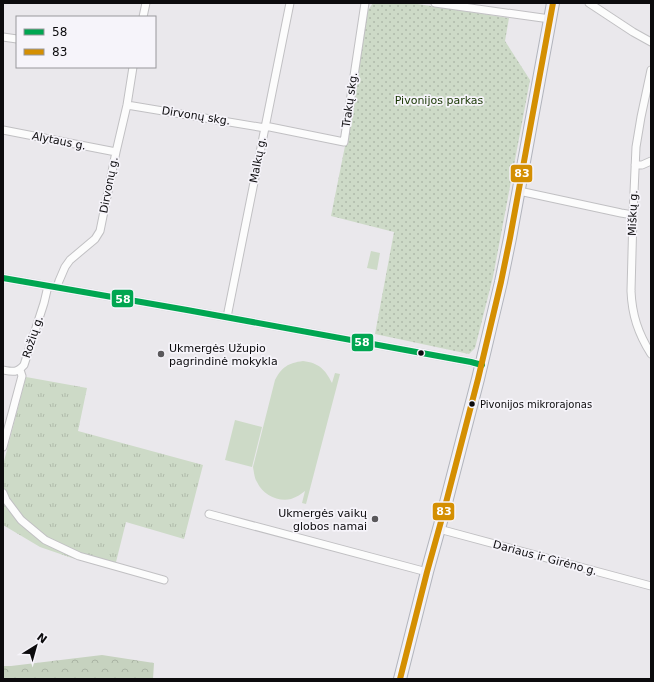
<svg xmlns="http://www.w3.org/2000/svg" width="654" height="682" viewBox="0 0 654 682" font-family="'DejaVu Sans',sans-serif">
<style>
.grass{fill:url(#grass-tufts)}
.forest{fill:url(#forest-crowns)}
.park{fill:url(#park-dots)}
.pitch{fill:#cddac7}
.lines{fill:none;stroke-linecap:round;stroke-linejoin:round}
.minor-casing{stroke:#c1c0c3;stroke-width:9}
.primary-casing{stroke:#b2b4bc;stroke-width:14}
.minor{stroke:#fcfcfc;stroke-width:7}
.primary{stroke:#f1f1f5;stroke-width:12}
.bus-1-casing{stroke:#f6f4fa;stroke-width:9}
.bus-2-casing{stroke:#f6f4fa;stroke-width:9}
.bus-1{stroke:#00a651;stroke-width:6}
.bus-2{stroke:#d48f02;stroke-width:6}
.bus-dot{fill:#0c0b0d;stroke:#f6f4fa;stroke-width:1.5}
.poi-dot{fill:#5a585b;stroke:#f6f4fa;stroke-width:1.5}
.labels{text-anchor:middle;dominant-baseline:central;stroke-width:3.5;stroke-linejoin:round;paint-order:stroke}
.bus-label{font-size:10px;fill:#0c0b0d;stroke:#f6f4fa;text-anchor:start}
.street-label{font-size:11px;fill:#0c0b0d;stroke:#f6f4fa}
.park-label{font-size:11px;fill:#173600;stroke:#f6f4fa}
.poi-label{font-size:11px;fill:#0c0b0d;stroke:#f6f4fa;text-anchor:start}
.line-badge{stroke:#f6f4fa;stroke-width:1.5}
.badge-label{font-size:11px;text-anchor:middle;font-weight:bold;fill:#fff}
</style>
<defs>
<pattern id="grass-tufts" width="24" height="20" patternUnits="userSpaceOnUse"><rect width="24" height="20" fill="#cddac7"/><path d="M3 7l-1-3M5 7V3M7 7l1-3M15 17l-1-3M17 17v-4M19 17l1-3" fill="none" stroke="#afbaaa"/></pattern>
<pattern id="forest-crowns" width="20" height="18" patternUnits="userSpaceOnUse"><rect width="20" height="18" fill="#c6d2bf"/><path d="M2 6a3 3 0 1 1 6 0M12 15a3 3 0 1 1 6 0" fill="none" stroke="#a9b3a3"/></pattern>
<pattern id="park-dots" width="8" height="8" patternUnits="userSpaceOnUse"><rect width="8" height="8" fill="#cddac7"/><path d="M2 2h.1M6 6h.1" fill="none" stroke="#afbaaa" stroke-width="1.8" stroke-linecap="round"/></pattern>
</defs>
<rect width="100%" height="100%" fill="#eae8ec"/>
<path class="grass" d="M26,377L87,388L78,431L203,465L184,539L126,522L114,570L72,558L40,547L3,525V465Z"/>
<path class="forest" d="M102,655L154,663L153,679H3V666H11Z"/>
<path class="park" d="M373,3H411L509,18L505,41L530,80L493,277L475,348L469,354L375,334L394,232L331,216L346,141L366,13Z"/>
<path class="pitch" d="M371,251L380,253L377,270L367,268Z
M303,361C319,363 325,369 332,383L335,373L340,374L306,504L302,503L305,491C301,494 297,497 291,499C278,502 263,495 257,482C254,477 254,472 253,467L275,380C282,367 288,363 303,361Z
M235,420L262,427L252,467L225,460Z"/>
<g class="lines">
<g class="minor-casing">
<path id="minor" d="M435,3L550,19
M589,3L633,32L651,42
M143,17L146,3
M3,37L17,39
M651,70L641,117L636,147L633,215L631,291C632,315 638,333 651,354
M127,105L265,128
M265,126L344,142L365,3
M3,130L116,152
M635,165H642L651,161
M519,191L621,213L633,215
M3,278L187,310L471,362L482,365
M57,287L59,281L65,267L70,260L95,239L100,231L116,152L127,105L133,67
M227,317L290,3
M3,370C13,372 17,373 24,365L44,303L48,286
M3,447L22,376L20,370
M3,493L6,500L21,520L45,540L79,556L164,580
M209,514L427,572
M439,529L651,586"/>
</g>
<g class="primary-casing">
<path id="primary" d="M400,679L427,572L442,518L478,379L501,282L510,238L553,3"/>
</g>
<use href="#minor" class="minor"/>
<use href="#primary" class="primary"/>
<g class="bus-1-casing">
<path id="bus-1" d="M3,278L187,310L471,362L482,365"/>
</g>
<g class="bus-2-casing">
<path id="bus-2" d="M400,679L427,572L442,518L478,379L501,282L510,238L553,3"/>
</g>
<use href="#bus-1" class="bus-1"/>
<use href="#bus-2" class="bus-2"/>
</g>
<g class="bus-dot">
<circle cx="421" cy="353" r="3.5"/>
<circle cx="472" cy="404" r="3.5"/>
</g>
<g class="poi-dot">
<circle cx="161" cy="354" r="4"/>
<circle cx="375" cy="519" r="4"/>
</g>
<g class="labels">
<g class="bus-label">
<text x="480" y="404">Pivonijos mikrorajonas</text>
</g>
<g class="street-label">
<text transform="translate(350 100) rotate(-82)">Trakų skg.</text>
<text transform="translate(196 116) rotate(9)">Dirvonų skg.</text>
<text transform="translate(59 141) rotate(11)">Alytaus g.</text>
<text transform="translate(258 160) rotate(-79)">Malkų g.</text>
<text transform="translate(109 185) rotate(-79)">Dirvonų g.</text>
<text transform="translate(633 213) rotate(-88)">Miškų g.</text>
<text transform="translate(33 337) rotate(-72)">Rožių g.</text>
<text transform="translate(545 558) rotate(15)">Dariaus ir Girėno g.</text>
</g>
<g class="park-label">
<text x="439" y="100">Pivonijos parkas</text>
</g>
<g class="poi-label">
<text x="169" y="348">Ukmergės Užupio<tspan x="169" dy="13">pagrindinė mokykla</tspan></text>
<text x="367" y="513" text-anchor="end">Ukmergės vaikų<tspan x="367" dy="13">globos namai</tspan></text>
</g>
</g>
<g class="line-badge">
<rect x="510" y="164" width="23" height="19" rx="4" fill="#d48f02"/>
<rect x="111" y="289" width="23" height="19" rx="4" fill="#00a651"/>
<rect x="351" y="333" width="23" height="19" rx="4" fill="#00a651"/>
<rect x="432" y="502" width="23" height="19" rx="4" fill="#d48f02"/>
</g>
<g class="badge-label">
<text x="522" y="177">83</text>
<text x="123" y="303">58</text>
<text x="362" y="346">58</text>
<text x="444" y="515">83</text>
</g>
<rect width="654" height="682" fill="none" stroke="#0c0b0d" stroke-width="8"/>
<rect x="16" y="16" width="140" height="52" fill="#f6f4fa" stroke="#98979b"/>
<rect x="24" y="29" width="20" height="6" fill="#00a651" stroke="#98979b"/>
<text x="52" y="36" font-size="12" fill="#0c0b0d">58</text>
<rect x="24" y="49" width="20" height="6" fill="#d48f02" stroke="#98979b"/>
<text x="52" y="56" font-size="12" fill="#0c0b0d">83</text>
<g transform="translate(36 646) rotate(37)" stroke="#f6f4fa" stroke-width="3" paint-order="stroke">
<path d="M0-3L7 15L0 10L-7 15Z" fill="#0c0b0d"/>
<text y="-6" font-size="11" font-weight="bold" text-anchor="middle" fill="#0c0b0d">N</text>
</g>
</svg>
